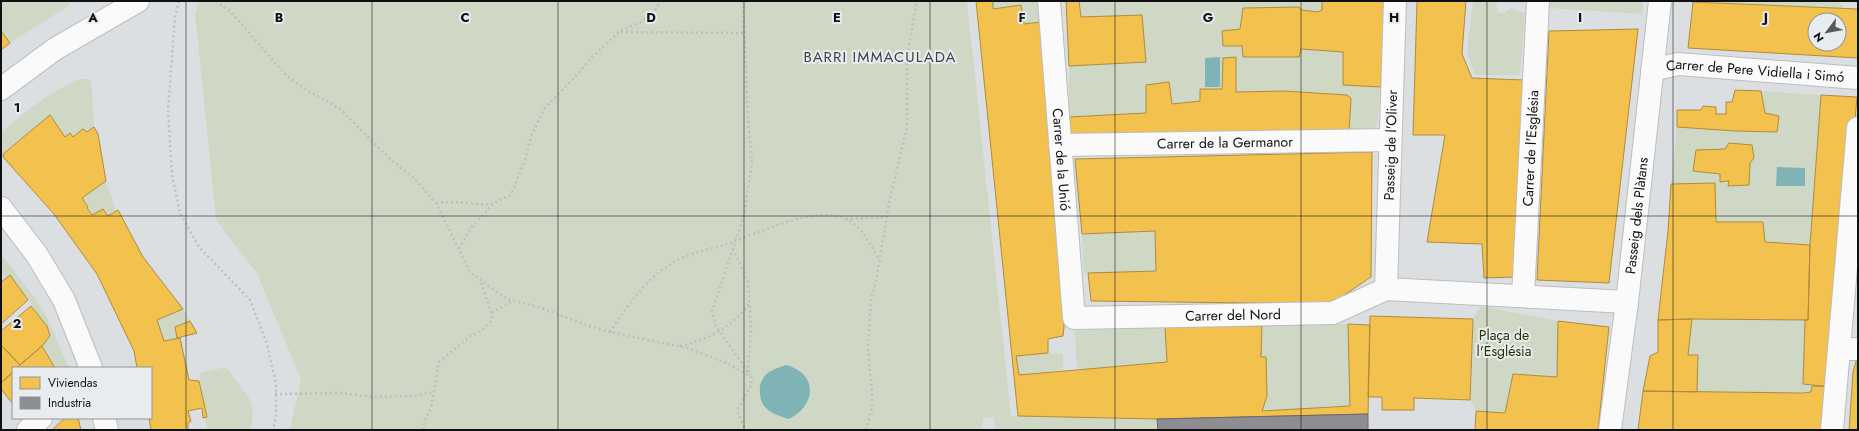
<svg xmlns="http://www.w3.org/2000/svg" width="1859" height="431" viewBox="0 0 1859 431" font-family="Jost,sans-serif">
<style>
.green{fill:#ced8c5}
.water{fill:#80b3b5}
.homes{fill:#f2c14e;stroke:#ae8c3c;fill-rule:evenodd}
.industry{fill:#8d8d92;stroke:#67686b}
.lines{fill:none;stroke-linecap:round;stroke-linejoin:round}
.minor-casing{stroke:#bcbdbf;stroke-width:24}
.path{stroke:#bebebe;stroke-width:2.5;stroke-dasharray:2 3;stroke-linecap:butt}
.minor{stroke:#fafafa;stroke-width:22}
.grid{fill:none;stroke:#0f1011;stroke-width:1;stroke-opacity:0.55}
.labels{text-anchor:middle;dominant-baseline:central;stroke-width:4;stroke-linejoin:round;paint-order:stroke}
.street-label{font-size:14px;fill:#0f1011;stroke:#e9ecef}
.park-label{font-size:14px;fill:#253700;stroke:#e9ecef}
.neighbourhood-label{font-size:15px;letter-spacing:1px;fill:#3f4244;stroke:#e9ecef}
.grid-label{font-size:13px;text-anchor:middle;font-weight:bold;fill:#0f1011;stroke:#e9ecef;stroke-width:4;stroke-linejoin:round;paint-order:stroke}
</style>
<rect width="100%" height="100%" fill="#dcdfe1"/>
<path class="green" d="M1,1H67L70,5L10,43L1,31Z
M199,1H967L1011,416L1157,419L1158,430H995L994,417L983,418L982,430H290L301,380L257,273L216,220L195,14Z
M993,1H1039L1041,22L1024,24L1021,5L993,9Z
M1079,1H1322V10L1318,12L1301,10L1299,7L1243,8L1240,29L1222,31L1223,46H1242L1243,57H1299L1301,49L1343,52L1344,85L1381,87L1377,126L1373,130L1349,131L1351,98L1347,95L1295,92H1236L1235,57L1223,58L1222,89L1200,101L1172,104L1168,82L1146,85V113L1069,117V66L1146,61L1142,15L1081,17Z
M1473,1H1496L1498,13H1504L1511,8L1525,13L1520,75H1475L1467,52Z
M1549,1H1643L1642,14L1548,8Z
M1720,1H1840L1843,8L1719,3Z
M82,79H90L92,90L94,127L87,132L83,129L73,137L70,134L65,137L50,115L3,153L4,158L1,160V133C25,112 52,89 82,79Z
M1761,91L1821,95L1810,245L1765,242L1763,222H1716L1714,183L1671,184L1677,127L1735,131L1777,132L1779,116L1765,113Z
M106,181L116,211L108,216L102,209L92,215L82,198Z
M1155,231L1156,271L1084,274L1082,234Z
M1,254L35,298L46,315L69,368H55L42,346L50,336L47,326L10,275L6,277L1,272Z
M1480,306L1558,321L1557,377L1513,374L1505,413L1476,411L1470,400L1473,319Z
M183,309L190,321L175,327L177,338L164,341L157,320Z
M1692,319L1805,320L1803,384L1812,386L1811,392H1697L1698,355H1688Z
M1348,324L1350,406L1262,411L1267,396L1266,357H1261L1262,326Z
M1165,326L1167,362L1089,369L1077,368L1075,331Z
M1048,353L1063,354V370L1019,375L1016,356Z
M226,367L249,398L253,412L251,430H207L205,418L207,417L199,381L201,380L199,373Z"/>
<path class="water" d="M1220,57V87H1205V58Z
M1777,167L1805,168V186H1776Z
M786,365C818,373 817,405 789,419C774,415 760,410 760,392C759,387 761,381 764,377C769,370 778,368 786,365Z"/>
<path class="homes" d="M976,1H993V9L1021,5L1024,24L1041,22L1046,107L1060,233L1064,327L1063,336L1048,339V353L1016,356L1019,375L1167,362L1165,326H1262L1261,357H1266L1267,396L1262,411L1350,406L1348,324L1370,325L1368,414L1157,419L1018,416Z
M1066,1H1079L1081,17L1142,15L1146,62L1069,66Z
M1322,1H1385L1381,87L1343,85V52L1301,49L1299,57H1243L1242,46H1223L1222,31L1240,29L1243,8L1299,7L1301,10L1318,12L1322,10Z
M1417,1H1466L1462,54L1472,78L1524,80L1513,277L1484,278L1482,244L1427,242L1445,135H1413Z
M1693,2L1858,9V58L1688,48ZM1815,20H1839V44H1815Z
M1638,29L1609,283L1537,280L1549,31Z
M1,31L10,43L1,50Z
M1236,57V92L1284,91L1347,95L1351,98L1349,131L1070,135L1069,117L1146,113V85L1169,82L1172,104L1200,101V89H1222L1223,58Z
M1735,90L1761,91L1765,113L1779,116L1777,132L1735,131L1677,127V110H1701L1703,106L1716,107V114H1726V102H1732Z
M1821,95L1857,97L1832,387L1803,384L1805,320H1808L1810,245Z
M50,115L65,137L70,133L73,137L83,129L87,132L94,127L98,134L106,181L82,198L88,207L87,208L92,215L103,209L108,216L118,210L143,257L183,309L157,320L164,341L180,338L189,380L199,381L207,417L203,418L202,408L188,411L191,421L188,423V430H151L149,418H151V368H137L134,351L97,274L54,214L4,158L3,154Z
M1729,143L1752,145L1754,158L1750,163L1749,185L1728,186L1729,181L1720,182V174L1693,171L1696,150L1725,149Z
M1372,152L1371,277L1331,304L1091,301L1088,273L1156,271L1155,231L1082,234L1075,159Z
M1715,183L1716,222H1763L1765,242L1810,245L1808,320L1692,319L1658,320L1668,231L1671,184Z
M10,275L28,300L1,324V282Z
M31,306L47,326L50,336L42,346L20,365L1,345V331Z
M1370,316L1473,319L1470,400L1414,398V410H1382V397H1368Z
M1692,319L1688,355H1698L1697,392L1643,391L1650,356L1658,352V320Z
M190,321L197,333L177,338L175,327Z
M1558,321L1609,327L1598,430H1475L1476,411L1505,413L1513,374L1557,377Z
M1,345L20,365L17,368H13V372L1,383Z
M42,346L55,368H17L20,365Z
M1857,358L1858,430H1849L1853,372Z
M13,372V404L1,389V383Z
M1812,386L1832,387L1828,430H1638L1643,391L1803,393L1811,392Z
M65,418H78L81,430H52Z"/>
<path class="industry" d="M1368,414V430H1158L1157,419Z"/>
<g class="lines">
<g class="minor-casing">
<g id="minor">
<path id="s1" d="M1049,1L1074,318L1333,313L1386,289L1627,302"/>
<path id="s2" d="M1652,70L1678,64L1858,78"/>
<path d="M1,89L55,49L138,1"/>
<path id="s3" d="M1060,145L1390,140"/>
<path d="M1,208L37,255L64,300L91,368"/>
<path id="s4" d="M1386,289L1395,1"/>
<path id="s5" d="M1523,296L1538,1"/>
<path d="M1839,349H1858"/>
<path d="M104,418L107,430"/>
<path d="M28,430L41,418"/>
<path id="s6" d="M1610,430L1627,302L1660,1"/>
<path d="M1832,430L1858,128"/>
</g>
</g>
<path class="path" d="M179,1L175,17L168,110L172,175L180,213L199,247L250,300L266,341L276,384V415L273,430
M216,1L230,11L285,74L305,89L340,109L389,158L415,179L436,203L470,272L490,287L507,299L539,307L586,325L610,332L687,348L727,363L751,377L752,384L737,410L745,430
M743,1L748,120L752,162L744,215L712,311L716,326L750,375
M621,32L744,33
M436,203L455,202L490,205L511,195L525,160L531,136L544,109L576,76L591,58L620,31L643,21L655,10L661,1
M846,219L887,217
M459,249L471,228L493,204
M733,249L748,281L751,329L748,374
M492,313L512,301
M610,332C628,305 644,281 672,263C686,254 710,249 727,244C757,234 815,204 846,219C862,227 870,243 878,258
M680,346C710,339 730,328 749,304
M275,394L342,393L375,397L412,396L434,392
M423,430L425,420L431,408L439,362L470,336L481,331L491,321L492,314L480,280
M866,430L872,408V392L868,350L871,299L876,281L889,203L907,127V57L917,1"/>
<use href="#minor" class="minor"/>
</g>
<path class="grid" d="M186,1V430M372,1V430M558,1V430M744,1V430M930,1V430M1115,1V430M1301,1V430M1487,1V430M1673,1V430M1,216H1858"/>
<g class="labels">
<g class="street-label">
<text stroke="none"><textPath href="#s2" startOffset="104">Carrer de Pere Vidiella i Simó</textPath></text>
<text stroke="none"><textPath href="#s3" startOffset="165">Carrer de la Germanor</textPath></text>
<text stroke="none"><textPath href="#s4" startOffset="144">Passeig de l'Oliver</textPath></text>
<text stroke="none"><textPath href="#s5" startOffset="148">Carrer de l'Església</textPath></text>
<text stroke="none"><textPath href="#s1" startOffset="159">Carrer de la Unió</textPath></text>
<text stroke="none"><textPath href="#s6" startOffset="216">Passeig dels Plàtans</textPath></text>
<text stroke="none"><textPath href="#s1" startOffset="477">Carrer del Nord</textPath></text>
</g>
<g class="park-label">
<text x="1504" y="335">Plaça de<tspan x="1504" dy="16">l'Església</tspan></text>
</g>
<g class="neighbourhood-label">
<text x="880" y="57">BARRI IMMACULADA</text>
</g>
</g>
<g class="grid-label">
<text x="93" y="22">A</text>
<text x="279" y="22">B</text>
<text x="465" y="22">C</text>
<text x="651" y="22">D</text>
<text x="837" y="22">E</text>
<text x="1022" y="22">F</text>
<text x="1208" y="22">G</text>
<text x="1394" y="22">H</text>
<text x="1580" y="22">I</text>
<text x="1766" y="22">J</text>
<text x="17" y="112">1</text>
<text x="17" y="328">2</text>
</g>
<rect width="1859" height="431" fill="none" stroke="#0f1011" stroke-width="4"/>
<rect x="12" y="367" width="140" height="52" fill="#e9ecef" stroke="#929496"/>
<rect x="20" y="377" width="20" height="12" fill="#f2c14e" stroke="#929496"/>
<text x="48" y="387" font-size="12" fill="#0f1011">Viviendas</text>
<rect x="20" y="397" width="20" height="12" fill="#8d8d92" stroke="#929496"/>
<text x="48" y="407" font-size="12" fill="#0f1011">Industria</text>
<g transform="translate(1827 32) rotate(238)"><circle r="19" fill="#e9ecef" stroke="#929496"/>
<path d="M0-3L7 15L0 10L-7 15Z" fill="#57585a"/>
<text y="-6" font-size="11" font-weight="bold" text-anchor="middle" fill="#0f1011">N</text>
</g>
</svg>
